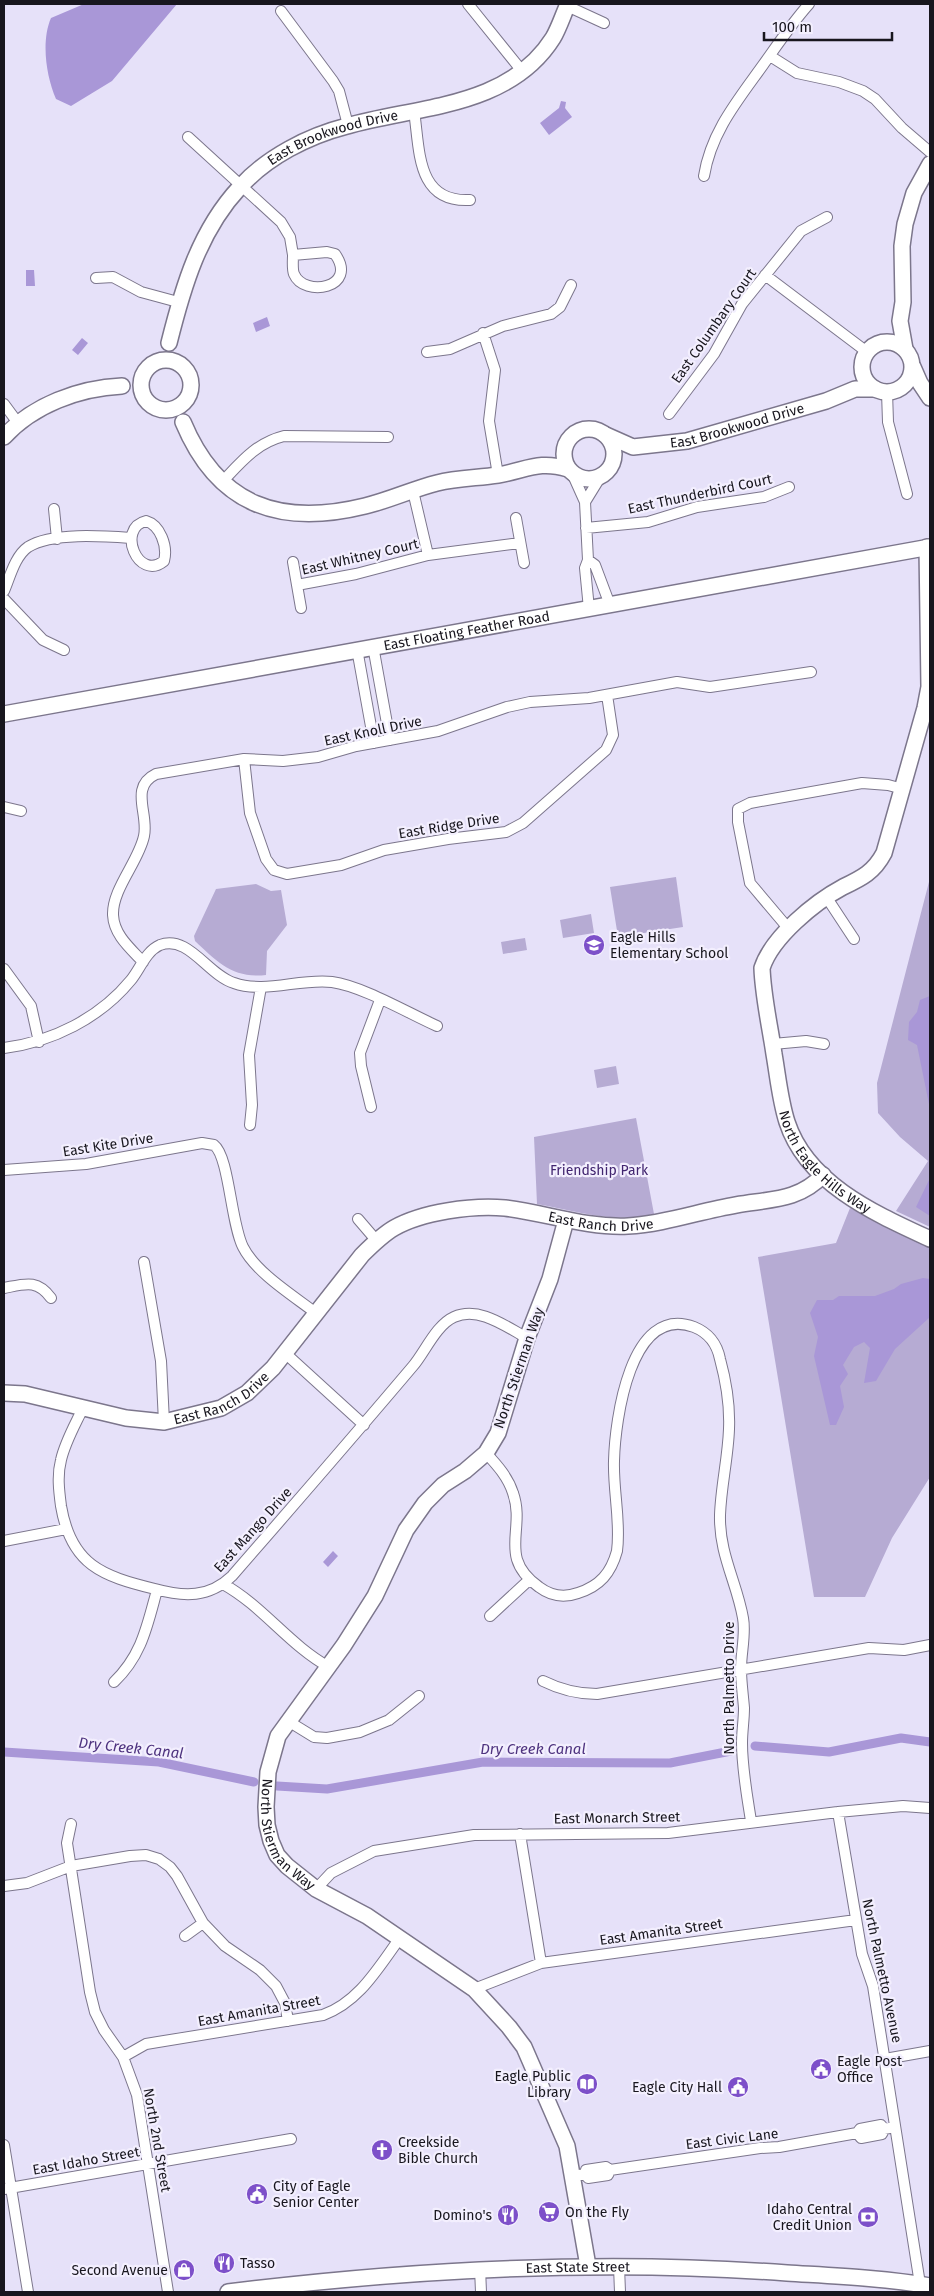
<svg xmlns="http://www.w3.org/2000/svg" width="934" height="2296" viewBox="0 0 934 2296" font-family="'Fira Sans',sans-serif">
<style>
.green{fill:#b6abd3}
.water{fill:#a997d7}
.lines{fill:none;stroke-linecap:round;stroke-linejoin:round}
.canal{stroke:#a997d7;stroke-width:9}
.street-casing{stroke:#7c768c;stroke-width:12}
.secondary-casing{stroke:#7c768c;stroke-width:18}
.street{stroke:#fff;stroke-width:10}
.secondary{stroke:#fff;stroke-width:15}
.labels{text-anchor:middle;dominant-baseline:central;stroke-width:4.5;stroke-linejoin:round;paint-order:stroke}
.street-label{font-size:14px;fill:#18161e;stroke:#f3effe}
.poi-label{font-size:14px;fill:#18161e;stroke:#f3effe;text-anchor:start}
.park-label{font-size:14px;fill:#41256f;stroke:#f3effe}
.water-label{font-size:15px;font-style:italic;fill:#4e337f;stroke:#f3effe}
</style>
<rect width="100%" height="100%" fill="#e6e1f9"/>
<path class="green" d="M676,877L683,927L618,937L610,887Z
M930,878V1227L896,1211L928,1161L900,1137L878,1113L877,1083Z
M256,884L271,891L281,890L287,925L267,951L266,975C234,979 217,962 195,941L194,936L216,889Z
M591,914L594,933L563,938L560,920Z
M525,938L527,950L503,954L501,942Z
M616,1066L619,1084L597,1088L594,1070Z
M636,1118L654,1214C616,1224 575,1211 537,1204L534,1137Z
M850,1208L930,1248V1477L892,1538L865,1597H814L758,1257L836,1243Z"/>
<path class="water" d="M84,4H177L112,81L71,106L56,99C46,76 41,41 51,18Z
M561,101L566,102L565,108L572,117L549,135L540,123L559,108Z
M26,270H34L35,286H26Z
M267,317L270,326L256,332L253,323Z
M82,338L88,343L78,355L72,350Z
M930,996V1109L917,1045L908,1040L909,1022L917,1012L920,1000Z
M930,1178V1216L916,1207Z
M923,1278L930,1279L929,1318L895,1349L876,1381L864,1383L870,1348L864,1342L854,1347L843,1365L848,1374L840,1386L844,1407L836,1425H830L814,1356L818,1337L810,1313L817,1300H833L839,1296H875L894,1289L901,1284Z
M333,1551L338,1556L328,1567L323,1562Z"/>
<g class="lines">
<path class="canal" d="M755,1746L829,1752L901,1738L930,1742
M4,1752L159,1762L254,1782
M277,1786L327,1789L483,1762L670,1763L731,1751"/>
<g class="street-casing">
<path id="street" d="M468,4L522,71
M567,6L604,23
M281,11L333,81L339,91L348,125
M770,56L797,73L839,82L863,91L875,99L902,128L930,152
M414,111C420,150 416,203 470,200
M188,137L281,222L290,237L293,255
M704,176C711,132 738,100 763,65C778,44 792,23 809,4
M327,252L335,254C359,288 304,298 294,274C292,269 293,260 293,255Z
M765,275L867,352
M96,278L113,277L141,292L178,302
M483,333L495,370L489,421L498,475
M427,352L450,349L503,326L551,314L560,307L571,285
M887,392L888,422L907,494
M4,404L18,423
M669,414L714,354L742,304L801,231L827,217
M572,473L585,502L588,560L585,568L589,609
M222,482C241,462 256,443 284,436L388,437
M413,491L428,555
M585,502L601,476
M54,509L57,539
M516,518L524,563
M146,521C160,525 168,546 164,561C138,582 116,528 146,521Z
M586,528L648,522L697,507L764,497L789,487
M588,560L595,565L610,605
M293,562L301,608
M297,585L356,574L428,555L520,543
M4,591C10,577 15,556 28,547C51,532 104,536 131,538
M4,599L43,640L64,650
M373,646L390,740
M357,649L374,743
M244,759L250,813L266,859L274,870L287,874L341,865L384,850L448,839L506,832L523,823L606,750L613,735L607,695
M4,807L21,811
M827,898L854,939
M788,928L750,883L738,822V809L750,803L862,783L888,785L903,789
M143,962C130,948 114,935 113,915C112,889 139,861 144,836C149,814 129,787 156,774L244,759L283,761L318,757L356,746L438,731L507,707L530,702L589,698L677,682L710,687L811,672
M4,969L31,1006L39,1042
M773,1044L806,1041L824,1044
M4,1048C52,1042 100,1018 131,980C140,969 146,951 160,945C188,934 208,975 234,983C265,994 300,978 332,982C362,986 408,1013 437,1026
M371,1107L361,1066L360,1053L380,1000
M250,1125L252,1105L249,1055L261,987
M4,1170L86,1164L202,1143L214,1145C229,1156 231,1224 243,1247C256,1273 294,1296 317,1314
M358,1219L376,1240
M144,1262L161,1361L164,1422
M4,1288C25,1284 37,1279 51,1298
M285,1353L364,1425
M83,1408C75,1425 65,1442 61,1460C57,1475 59,1491 61,1506C71,1565 102,1576 155,1589C184,1597 209,1598 232,1576C293,1506 353,1437 413,1366C425,1352 436,1325 454,1317C479,1306 505,1326 527,1338
M486,1453C497,1465 508,1477 513,1493C526,1530 497,1557 539,1587C551,1596 564,1598 578,1593C600,1586 611,1573 617,1551C621,1522 613,1491 614,1461C615,1421 630,1303 694,1327C709,1333 717,1344 720,1359C726,1381 730,1406 729,1429C728,1458 721,1486 720,1515C719,1554 737,1583 743,1618C746,1634 741,1652 741,1669C741,1682 743,1695 744,1708C744,1720 742,1731 742,1743C742,1769 747,1795 751,1821
M4,1541L66,1529
M223,1584C263,1606 289,1645 329,1667
M490,1616L529,1580
M543,1681C561,1690 577,1694 597,1694L869,1648L904,1650L930,1645
M114,1682C142,1655 147,1626 157,1590
M288,1721L314,1737L327,1738L360,1732L389,1720L419,1696
M838,1812L862,1954L873,1986L920,2284
M71,1824L67,1843L90,1992L95,2012L104,2030L123,2057L137,2095L168,2292
M520,1834L541,1963
M4,1886L27,1883L71,1866L130,1856L146,1855L159,1859L170,1867L177,1876L203,1923L225,1946L260,1970L276,1986L285,2003L288,2021
M316,1889L331,1873L374,1851L474,1835L668,1833L838,1812L903,1806L930,1808
M185,1936L203,1923
M474,1989L541,1963L856,1920
M123,2057L146,2044L158,2042L323,2015C359,2002 378,1968 400,1938
M885,2059L930,2051
M884,2129L882,2134L861,2138L857,2133L860,2129L881,2125L884,2129L895,2127
M4,2145L28,2292
M610,2170L760,2148L779,2147L857,2133
M574,2176L585,2174L586,2170L606,2167L610,2170L608,2175L588,2178L585,2174
M4,2189L291,2139
M619,2266L620,2292
M480,2268L481,2292"/>
</g>
<g class="secondary-casing">
<g id="secondary">
<circle cx="887" cy="367" r="25"/>
<path id="s1" d="M169,343C183,287 199,231 240,187C267,157 308,136 347,126C417,106 509,108 553,38C559,28 563,15 568,4"/>
<path d="M905,349L900,321L903,302L902,246L905,224L914,193L930,164"/>
<circle cx="166" cy="385" r="25"/>
<path d="M913,367L920,383L930,398"/>
<path d="M183,422C218,506 280,527 365,506C390,500 413,489 437,483C457,478 478,478 498,475C527,470 539,460 568,469"/>
<circle cx="589" cy="454" r="25"/>
<path id="s2" d="M606,435L633,447L687,441L826,401L855,389H875"/>
<path d="M4,437C33,405 79,388 122,386"/>
<path id="s3" d="M927,547L929,687L925,708L884,853C874,872 862,878 843,887C815,902 772,937 762,968C763,997 770,1026 774,1054C778,1077 780,1100 787,1122C807,1184 876,1214 930,1239"/>
<path id="s4" d="M4,714L930,547"/>
<path id="s5" d="M566,1220L550,1279L527,1338L498,1433L486,1453L465,1471L443,1485L425,1503L406,1530L375,1596L344,1645L278,1736L268,1772L266,1807L267,1825L271,1841L277,1855L287,1866L316,1889L367,1916L474,1989L509,2027L524,2047L567,2146L588,2266"/>
<path id="s6" d="M4,1393L25,1394L126,1418L164,1422L221,1408L247,1393L273,1368L362,1255C372,1245 382,1235 394,1228C422,1212 472,1205 505,1208C546,1213 586,1228 628,1226C665,1224 700,1211 736,1205C770,1199 799,1201 823,1175"/>
<path id="s7" d="M228,2292C414,2269 600,2259 787,2273C834,2276 883,2278 930,2286"/>
</g>
</g>
<use href="#street" class="street"/>
<use href="#secondary" class="secondary"/>
</g>
<defs>
<g id="school-disc" transform="scale(1.125)"><circle r="9.5" fill="#7d50c9" stroke="#f3effe"/><path d="M0-5L7-2L0 1L-7-2ZM-4 1L0 2.5L4 1V4Q0 6-4 4Z" fill="#fff"/></g>
<g id="civic-disc" transform="scale(1.125)"><circle r="9.5" fill="#7d50c9" stroke="#f3effe"/><path d="M-.6-6.5H3V-4.5H.6V-3L4-1V1h2V6H-6V1h2V-1L-.6-3ZM-1.2 2.5V6h2.4V2.5Z" fill="#fff"/></g>
<g id="library-disc" transform="scale(1.125)"><circle r="9.5" fill="#7d50c9" stroke="#f3effe"/><path d="M-6-4Q-3-5.5-.7-3.5V5Q-3 3-6 4ZM6-4Q3-5.5 .7-3.5V5Q3 3 6 4Z" fill="#fff"/></g>
<g id="church-disc" transform="scale(1.125)"><circle r="9.5" fill="#7d50c9" stroke="#f3effe"/><path d="M-1.2-6h2.4v3.5h3.3v2.4h-3.3V6h-2.4V-.1h-3.3v-2.4h3.3Z" fill="#fff"/></g>
<g id="supermarket-disc" transform="scale(1.125)"><circle r="9.5" fill="#7d50c9" stroke="#f3effe"/><path d="M-6-5.5h2.5l.6 2H6L4.5 2H-2.5L-4.4-4H-6ZM-1.5 3.2a1.3 1.3 0 1 0 .1 0ZM3 3.2a1.3 1.3 0 1 0 .1 0Z" fill="#fff"/></g>
<g id="restaurant-disc" transform="scale(1.125)"><circle r="9.5" fill="#7d50c9" stroke="#f3effe"/><path d="M-5-6h1v4h1v-4h1v4h1v-4h1v5L-1.5 .5V6h-2V.5L-5-1ZM5-6V6H3V1.5H1.5Q1.5-4 5-6Z" fill="#fff"/></g>
<g id="bank-disc" transform="scale(1.125)"><circle r="9.5" fill="#7d50c9" stroke="#f3effe"/><path d="M-6-4H6V4H-6ZM0-2.3a2.3 2.3 0 1 0 0 4.6a2.3 2.3 0 1 0 0-4.6Z" fill="#fff"/></g>
<g id="shop-disc" transform="scale(1.125)"><circle r="9.5" fill="#7d50c9" stroke="#f3effe"/><path d="M-5-2.5h2.3a2.7 3.5 0 0 1 5.4 0H5L5.5 6h-11ZM-1.5-2.5h3a1.5 2.3 0 0 0-3 0Z" fill="#fff"/></g>
</defs>
<g fill-rule="evenodd">
<use href="#school-disc" x="594" y="945"/>
<use href="#civic-disc" x="821" y="2069"/>
<use href="#library-disc" x="587" y="2084"/>
<use href="#civic-disc" x="738" y="2087"/>
<use href="#church-disc" x="382" y="2150"/>
<use href="#civic-disc" x="257" y="2194"/>
<use href="#supermarket-disc" x="549" y="2212"/>
<use href="#restaurant-disc" x="508" y="2215"/>
<use href="#bank-disc" x="868" y="2217"/>
<use href="#restaurant-disc" x="224" y="2263"/>
<use href="#shop-disc" x="184" y="2270"/>
</g>
<g class="labels">
<g class="street-label">
<text stroke="none"><textPath href="#s1" startOffset="281">East Brookwood Drive</textPath></text>
<text transform="translate(714 326) rotate(-55)">East Columbary Court</text>
<text stroke="none"><textPath href="#s2" startOffset="136">East Brookwood Drive</textPath></text>
<text transform="translate(700 494) rotate(-12)">East Thunderbird Court</text>
<text transform="translate(360 557) rotate(-13)">East Whitney Court</text>
<text stroke="none"><textPath href="#s4" startOffset="470">East Floating Feather Road</textPath></text>
<text transform="translate(373 731) rotate(-12)">East Knoll Drive</text>
<text transform="translate(449 826) rotate(-9)">East Ridge Drive</text>
<text transform="translate(108 1145) rotate(-9)">East Kite Drive</text>
<text stroke="none"><textPath href="#s3" startOffset="695">North Eagle Hills Way</textPath></text>
<text stroke="none"><textPath href="#s6" startOffset="685">East Ranch Drive</textPath></text>
<text transform="translate(519 1368) rotate(-71)">North Stierman Way</text>
<text stroke="none"><textPath href="#s6" startOffset="226">East Ranch Drive</textPath></text>
<text transform="translate(253 1530) rotate(-48)">East Mango Drive</text>
<text transform="translate(729 1688) rotate(-90)">North Palmetto Drive</text>
<text transform="translate(617 1818) rotate(-1)">East Monarch Street</text>
<text stroke="none"><textPath href="#s5" startOffset="710">North Stierman Way</textPath></text>
<text transform="translate(661 1932) rotate(-8)">East Amanita Street</text>
<text transform="translate(882 1971) rotate(78)">North Palmetto Avenue</text>
<text transform="translate(259 2011) rotate(-10)">East Amanita Street</text>
<text transform="translate(732 2139) rotate(-7)">East Civic Lane</text>
<text transform="translate(157 2140) rotate(80)">North 2nd Street</text>
<text transform="translate(86 2161) rotate(-10)">East Idaho Street</text>
<text stroke="none"><textPath href="#s7" startOffset="351">East State Street</textPath></text>
</g>
<g class="poi-label">
<text x="610" y="937">Eagle Hills<tspan x="610" dy="16">Elementary School</tspan></text>
<text x="837" y="2061">Eagle Post<tspan x="837" dy="16">Office</tspan></text>
<text x="571" y="2076" text-anchor="end">Eagle Public<tspan x="571" dy="16">Library</tspan></text>
<text x="722" y="2087" text-anchor="end">Eagle City Hall</text>
<text x="398" y="2142">Creekside<tspan x="398" dy="16">Bible Church</tspan></text>
<text x="273" y="2186">City of Eagle<tspan x="273" dy="16">Senior Center</tspan></text>
<text x="852" y="2209" text-anchor="end">Idaho Central<tspan x="852" dy="16">Credit Union</tspan></text>
<text x="565" y="2212">On the Fly</text>
<text x="492" y="2215" text-anchor="end">Domino's</text>
<text x="240" y="2263">Tasso</text>
<text x="168" y="2270" text-anchor="end">Second Avenue</text>
</g>
<g class="park-label">
<text x="599" y="1170">Friendship Park</text>
</g>
<g class="water-label">
<text transform="translate(131 1748) rotate(6)">Dry Creek Canal</text>
<text x="533" y="1749">Dry Creek Canal</text>
</g>
</g>
<rect width="934" height="2296" fill="none" stroke="#18161e" stroke-width="10"/>
<path d="M764 32v8h128v-8" fill="none" stroke="#18161e" stroke-width="2.5"/>
<text x="772" y="32" font-size="15" fill="#18161e" stroke="#f3effe" stroke-width="4" paint-order="stroke">100 m</text>
</svg>
